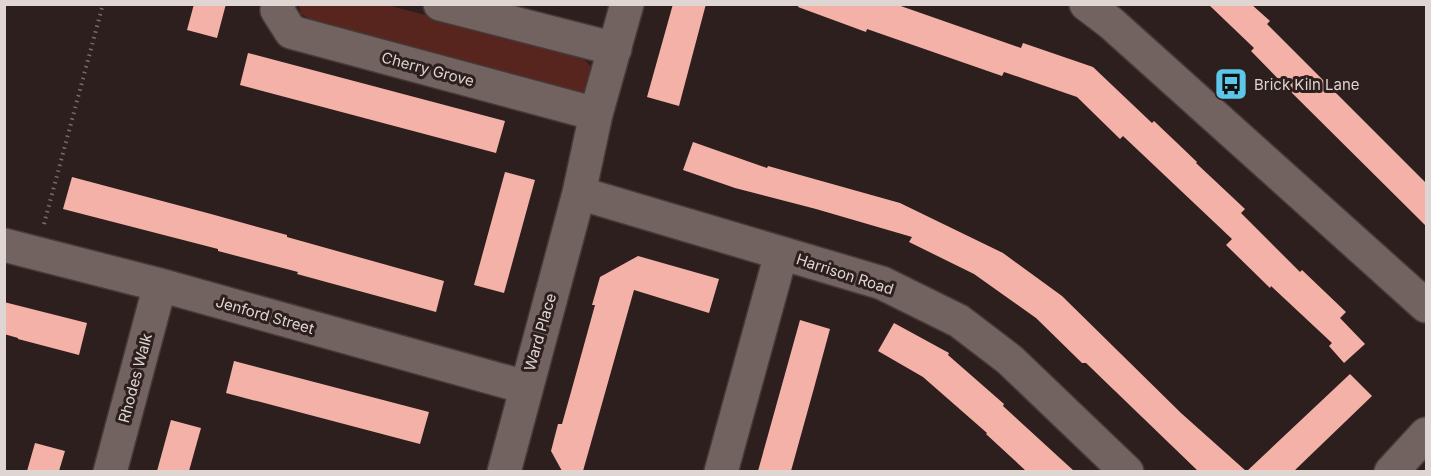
<svg xmlns="http://www.w3.org/2000/svg" width="1431" height="476" viewBox="0 0 1431 476" font-family="Inter,sans-serif">
<style>
.green{fill:#57241e}
.building{fill:#f4b1a7}
.lines{fill:none;stroke-linecap:round;stroke-linejoin:round}
.minor-casing{stroke:#453a38;stroke-width:36}
.path{stroke:#786c6a;stroke-width:4;stroke-dasharray:1.5 4.5;stroke-linecap:butt}
.minor{stroke:#726260;stroke-width:33}
.labels{text-anchor:middle;dominant-baseline:central;stroke-width:6;stroke-linejoin:round;paint-order:stroke}
.street-label{font-size:15px;fill:#dfd6d4;stroke:#2c1f1d}
.poi-label{font-size:15px;fill:#dfd6d4;stroke:#2c1f1d;text-anchor:start}
</style>
<rect width="100%" height="100%" fill="#2c1f1d"/>
<path class="green" d="M299,5H388L581,57L591,66L595,80L585,92L572,95L313,21L301,14Z"/>
<path class="building" d="M194,4H226L217,38L187,30Z
M673,4H706L679,106L647,97Z
M799,4H895L1021,48L1023,43L1093,67L1152,123L1154,121L1175,141L1197,162L1196,163L1245,209L1241,213L1300,272L1302,270L1346,312L1340,318L1365,344L1344,363L1329,346L1332,343L1271,286L1270,288L1226,245L1232,239L1123,136L1120,139L1077,97L1004,72L1002,76L867,29L866,32L798,7Z
M1208,4H1251L1270,21L1267,24L1426,183V226L1289,90L1251,51L1254,48Z
M248,53L505,121L496,153L240,85Z
M693,142L767,168L768,166L900,203L1003,253L1062,296L1181,413L1246,471H1198L1086,363H1082L1036,318L974,274L909,242L912,237L816,209L735,188L683,170Z
M505,172L535,180L504,293L474,285Z
M72,177L211,214L287,235V237L444,281L436,312L297,274L298,272L218,251V249L63,209Z
M638,256L719,279L709,313L634,290L583,471H562L551,451L558,424H562L571,392L595,305H592L600,277Z
M4,302L87,323L79,355L18,339V338L4,334Z
M800,320L830,329L814,388L791,471H758Z
M894,323L949,353L948,355L1004,404L1003,406L1074,471H1026L986,434L987,433L923,377L878,351Z
M234,361L429,412L420,444L226,393Z
M1350,374L1372,396L1294,471H1247Z
M171,420L201,428L189,471H157Z
M35,443L65,451L59,471H27Z"/>
<g class="lines">
<g class="minor-casing">
<path id="minor" d="M279,4L277,10L291,32L596,114
M440,4L615,49
M1086,4L1111,23L1426,306
M579,193L882,283L959,321L1010,360L1127,472
M4,245L160,285L525,387
M110,472L160,285
M504,472L579,193L596,114L627,4
M721,472L781,254
M1391,472L1426,434"/>
</g>
<path class="path" d="M44,224L103,4"/>
<use href="#minor" class="minor"/>
</g>
<defs>
<g id="bus-square" transform="scale(1.725)"><rect x="-9" y="-9" width="18" height="18" rx="4" fill="#5cc7e8" stroke="#2c1f1d"/><path d="M-5-6H5V4H4V6H2V4H-2V6H-4V4H-5ZM-3.5-4V0h7V-4ZM-3.5 1.2v1.5H-2V1.2ZM2 1.2v1.5H3.5V1.2Z" fill="#111"/></g>
</defs>
<g fill-rule="evenodd">
<use href="#bus-square" x="1231" y="84"/>
</g>
<g class="labels">
<g class="street-label">
<text transform="translate(428 69) rotate(15)">Cherry Grove</text>
<text transform="translate(845 274) rotate(18)">Harrison Road</text>
<text transform="translate(265 315) rotate(16)">Jenford Street</text>
<text transform="translate(540 332) rotate(-74)">Ward Place</text>
<text transform="translate(135 378) rotate(-75)">Rhodes Walk</text>
</g>
<g class="poi-label">
<text x="1254" y="84">Brick Kiln Lane</text>
</g>
</g>
<rect width="1431" height="476" fill="none" stroke="#dfd6d4" stroke-width="12"/>
</svg>
